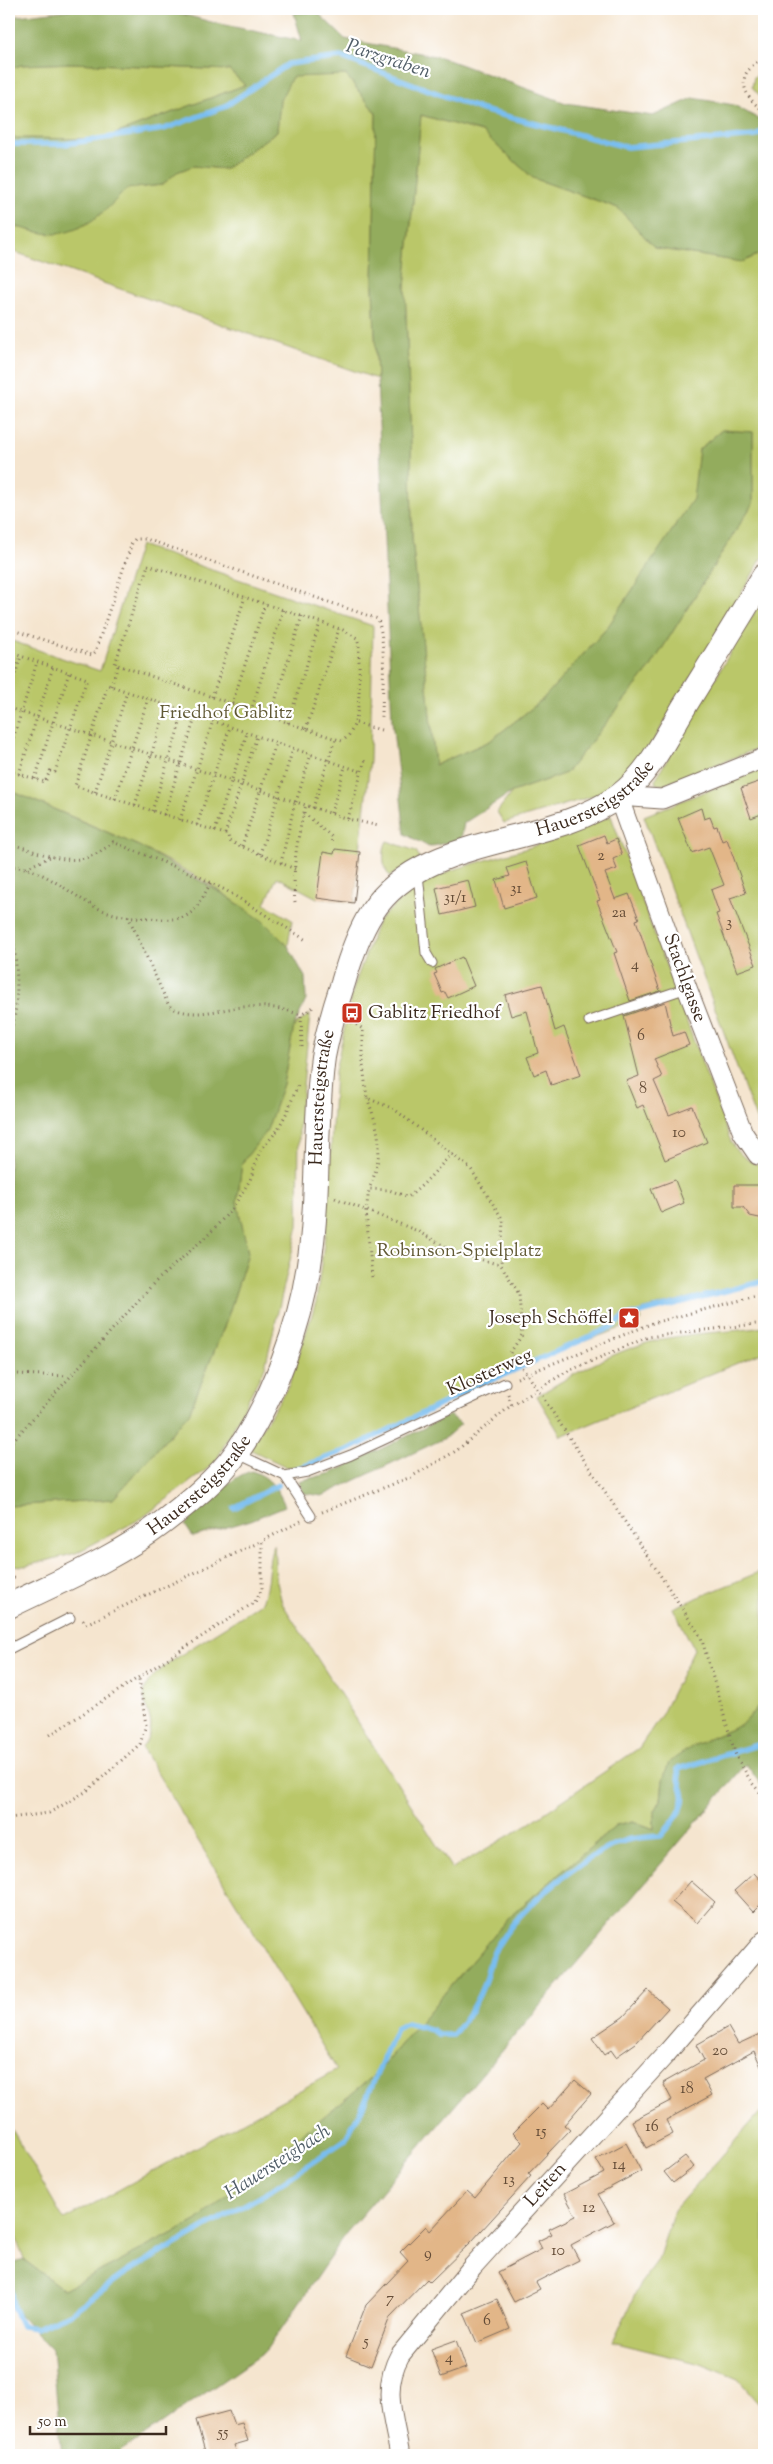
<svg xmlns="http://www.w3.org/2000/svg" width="773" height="2464" viewBox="0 0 773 2464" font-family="'Sorts Mill Goudy',serif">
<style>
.green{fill:#bac769;stroke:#7a7844}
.forest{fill:#93ac5d;stroke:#676b3e}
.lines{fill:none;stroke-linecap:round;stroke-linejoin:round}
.stream{stroke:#79bef0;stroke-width:5.5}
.building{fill:#e2b688}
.service-casing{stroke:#7c6b5c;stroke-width:11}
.minor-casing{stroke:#7c6b5c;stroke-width:21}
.tertiary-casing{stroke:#7c6b5c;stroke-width:26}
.path{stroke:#7c6b5c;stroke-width:3;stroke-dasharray:1 4;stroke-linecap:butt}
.service{stroke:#fff;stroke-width:9}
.minor{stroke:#fff;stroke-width:19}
.tertiary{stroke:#fff;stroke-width:24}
.labels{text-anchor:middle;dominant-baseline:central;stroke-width:4.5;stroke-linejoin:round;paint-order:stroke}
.number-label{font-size:16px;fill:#654d38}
.park-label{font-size:19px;fill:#615934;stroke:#fff}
.street-label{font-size:19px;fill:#3b2a1e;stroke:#fff}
.poi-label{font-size:19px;fill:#3b2a1e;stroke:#fff;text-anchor:start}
.water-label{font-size:20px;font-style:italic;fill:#515e68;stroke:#fff}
</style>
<rect width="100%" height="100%" fill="#fff"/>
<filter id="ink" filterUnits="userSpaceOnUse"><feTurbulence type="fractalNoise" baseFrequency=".02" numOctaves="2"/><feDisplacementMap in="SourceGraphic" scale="10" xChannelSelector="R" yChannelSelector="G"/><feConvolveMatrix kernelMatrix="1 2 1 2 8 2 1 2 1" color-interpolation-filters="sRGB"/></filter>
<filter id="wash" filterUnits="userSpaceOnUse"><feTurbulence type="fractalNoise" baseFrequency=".0096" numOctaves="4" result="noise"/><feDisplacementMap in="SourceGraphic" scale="20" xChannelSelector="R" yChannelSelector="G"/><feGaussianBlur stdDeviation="1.12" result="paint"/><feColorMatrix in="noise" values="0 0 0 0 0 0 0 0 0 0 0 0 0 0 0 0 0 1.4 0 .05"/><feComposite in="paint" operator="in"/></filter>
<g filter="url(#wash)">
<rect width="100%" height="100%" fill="#f5e5cf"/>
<path class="green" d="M73,63L229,70L245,85L102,139L9,138V69L21,65Z
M764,68V100L752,87L754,77Z
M346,75L376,113L373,287L377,379L9,250V225C23,228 40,234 55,233C84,232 108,210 125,189L162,185L177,172L193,166L225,169L277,131L280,100L292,76Z
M421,115L482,132L533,178L618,208L655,248L742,262L764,252V555L646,753L610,791L504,823L497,812L512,792L566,773L650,668L753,503V432L722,430L699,449L694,499L607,628L541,701L490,741L435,765L412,538L411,446L405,287Z
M140,545L373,626L370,760L354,903L317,898L277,877L265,904L292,920L288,946C213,870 106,832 9,790V640L100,671Z
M764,596V746L663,785L656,784L655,780Z
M764,768V1141L644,816Z
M611,816L731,1142C738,1154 750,1164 764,1166V1279L641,1310V1321L582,1342L479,1387L352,1450L308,1467H287L249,1449L289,1385L316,1302L327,1221L335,1071L354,986L378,921L412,889L452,870L531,847Z
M387,841L416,851L420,858L390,876C382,870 382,849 387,841Z
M310,1014L299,1127L298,1226L265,1367L215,1463L142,1518L76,1553L26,1566L9,1565V1506L113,1499L189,1413L226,1322L248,1253L237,1202L242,1163L267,1129L283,1084L294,1026Z
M764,1327V1352L561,1436L537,1396C572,1375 610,1353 650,1342C687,1332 727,1333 764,1327Z
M274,1544L276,1578L282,1603L452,1869L530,1823L639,1748L662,1714L694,1649L673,1608L764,1570V1701L741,1725L693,1746L663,1780L661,1800L654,1813V1829L633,1821L617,1825L509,1917L377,2073L196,2221L64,2290L24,2260L9,2217V2124L64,2220L337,2070L142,1748C164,1718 137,1710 146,1686C154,1666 240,1620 262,1602C270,1584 266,1563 274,1544Z
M764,2108V2409L738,2379L701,2364L613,2342L640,2284L658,2260L674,2210Z"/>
<path class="forest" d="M77,9H163L215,23L302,41L294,13L317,12L345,39L440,57L566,103L653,116L693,98L734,105L764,122V252L742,262L655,248L618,208L533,178L482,132L421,115L405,287L411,446L412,538L435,765L490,741L541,701L607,628L693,499L699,449L722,430L753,432V503L650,668L566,773L512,792L464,823L461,839L429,847L405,834L392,721L373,287L376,113L346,75L292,77L280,100L277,131L225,169L193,166L177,172L162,185L126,189C108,210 84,232 55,234C40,234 23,228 9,225V138L102,139L245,85L229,70L73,63L21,65L9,69V17Z
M9,790L139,846L225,895L263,921L288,946L305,977L306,1000L294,1026L283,1084L267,1130L242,1163L237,1202L248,1253L226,1322L189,1413L113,1499L9,1506Z
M450,1415L461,1424L445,1438L322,1496L303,1493L299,1481L332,1473Z
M252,1471C270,1477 278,1489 285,1506L251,1520L193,1537L185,1525C203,1508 228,1477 252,1471Z
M764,1701V1789L746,1764L348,2231L267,2350L116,2455H62L52,2349L9,2303V2265L24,2260L64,2290L196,2221L377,2073L509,1917L617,1825L633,1821L654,1829V1813L661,1800L663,1780L669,1762L693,1746L741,1725Z"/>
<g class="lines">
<path class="stream" d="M9,144H65L164,129L224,107L288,64L341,57L482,110L627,147L756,136L764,130
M293,1470L350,1449L478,1386L614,1326L624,1317L764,1281
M234,1508L278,1485
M9,2277L13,2307L22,2326L36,2328L69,2314L127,2272L271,2190L345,2140L363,2106L396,2029L407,2023L432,2030L438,2035H453C466,2018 479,2000 485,1980C488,1973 489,1965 491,1958C510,1914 583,1854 627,1840C638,1837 651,1837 661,1836C671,1824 686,1810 683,1793C681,1785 678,1778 678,1769L757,1745L764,1741"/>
</g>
<g id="blocks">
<path class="building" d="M764,780V813L751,818L741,788Z
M701,808L704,819L710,817L714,827L717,826L722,841L727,839L746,893L730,898L756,965L737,972L716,914L719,913L711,890L724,885L709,847L692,853L678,818Z
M604,835L607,843L616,839L622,855L613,859L617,869L605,873L615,899L629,894L639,919L636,920L660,991L630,1001L614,953L617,952L597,901L600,900L579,845Z
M335,849L360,852L354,903L317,898L323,852L334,854Z
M526,862L537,898L504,908L496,880L510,876L507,868Z
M468,880L475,907L442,915L436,888Z
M462,957L474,986L448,998L445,992L442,993L439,985L434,974L437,973L435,969Z
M542,985L555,1031L564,1027L581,1075L551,1085L546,1070L534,1075L527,1057L538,1053L527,1011L511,1016L505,995Z
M665,1002L673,1036L684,1032L689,1045L654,1059L662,1077L654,1081L669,1115L692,1106L707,1142L665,1160L643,1105L637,1108L626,1081L639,1076L624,1016Z
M675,1180L684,1203L661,1213L651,1189Z
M734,1185H764V1219L750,1216L743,1207H734Z
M754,1873L764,1884V1901L753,1912L734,1891Z
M691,1881L715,1902L697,1923L672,1902Z
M648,1990L668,2008L636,2043L616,2057L611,2050L604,2055L592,2038L623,2017Z
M728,2027L738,2044L764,2032V2073L754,2051L703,2079L712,2095L666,2120L673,2134L646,2148L632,2121L672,2100L663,2083L704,2060L696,2045Z
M575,2080L591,2094L564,2125L570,2130L528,2174L531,2176L472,2241L430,2282L427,2279L390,2317L371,2366L346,2356L366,2305L408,2261L400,2252L426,2226L430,2231L467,2191L475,2198L522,2142L513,2133L542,2104L548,2110Z
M626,2143L641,2171L598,2194L614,2222L571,2245L579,2260L536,2282L540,2289L514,2302L498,2272L542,2249L538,2241L552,2234L549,2229L576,2216L564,2194L604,2173L596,2159Z
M685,2156L694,2167L673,2183L664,2172Z
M497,2299L510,2329L477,2343L464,2313Z
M456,2340L466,2368L441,2377L431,2349Z
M229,2411L234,2425L242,2423L248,2441L234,2445L237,2453L228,2455H206L196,2420Z"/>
</g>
</g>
<g filter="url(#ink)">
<use href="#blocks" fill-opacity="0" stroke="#7c6b5c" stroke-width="1"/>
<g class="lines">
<g class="service-casing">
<path id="service" d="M418,874L426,953L432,963
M589,1021L687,988
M236,1453L285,1476L307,1472L351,1455L505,1383
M285,1476L311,1516
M9,1649L70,1618"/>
</g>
<g class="minor-casing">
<path id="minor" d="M764,758L662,799L618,796L687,988L743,1133L758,1155L764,1156
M400,2455C394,2419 381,2389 400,2355L473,2266L666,2054L764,1941"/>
</g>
<g class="tertiary-casing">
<g id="tertiary">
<path id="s1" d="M9,1606C60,1581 116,1558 162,1523C188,1503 218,1479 237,1452C273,1401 300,1325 309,1265C315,1226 316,1186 317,1147C318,1117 319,1086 323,1057C328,1031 335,1007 343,983C350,958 358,934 372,912C423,833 547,848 619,796C649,774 666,737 684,707C711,663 738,620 764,576"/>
</g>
</g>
<path class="path" d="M764,55C759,60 752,66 747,72C738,86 752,105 764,110
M148,565L343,630L357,638L359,645C358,671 365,728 342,741L115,664Z
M9,629L92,655L95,652L132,543L135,539H146L378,619C387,650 382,686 382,719
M9,652L87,679L55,772L50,771L45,782L9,771
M111,686L118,666
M9,693L21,656
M212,697L245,597
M232,704L265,604
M9,708L348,819L379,826
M251,711L283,610
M270,717L302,616
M288,723L320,623
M356,723L381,730
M306,729L339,629
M9,752L37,662
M19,774L53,667
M35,779L69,673
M95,792L127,692
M115,799L148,699
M296,802L311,754
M135,805L167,706
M313,808L335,739
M152,811L184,711
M304,813L332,837L331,844
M331,813L345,767
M164,815L196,715
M348,819L365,760
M180,820L213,721
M197,825L230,727
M215,831L247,733
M225,834L257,736
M9,845C18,845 27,849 36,852C68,862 86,865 113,842L198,876L227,891L306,940
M242,846L276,743
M260,854L293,749
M281,863L295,802
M9,864L12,866L9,893
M9,867C42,863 77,903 108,912C121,917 136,917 150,918C189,922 193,917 211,882
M26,868L50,857
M295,869L229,841L228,835L75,786L108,685L362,772
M295,902C292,869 297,837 306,805
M9,905C14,949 24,995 9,1037
M128,916L169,1006C191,1020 219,1009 243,1007C263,1005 282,1008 301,1015
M352,1022L363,1029V1065L367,1098L394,1109L471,1169L503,1220L501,1265L519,1294L522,1335L510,1353L530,1378L701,1637L736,1756L752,1783L764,1797
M302,1047L301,1015L315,1006
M367,1098C381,1134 384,1153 369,1189
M335,1198L415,1230L457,1253L501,1265
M372,1277L366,1212L369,1189L389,1190L408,1197C425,1185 437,1168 452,1154
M9,1370L17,1374L68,1376
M517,1378L653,1323L764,1294
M508,1394L512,1406
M9,1445L154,1283L209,1234L232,1209L250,1180L260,1151L277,1131L287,1112L298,1085
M322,1512L411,1477L456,1451L508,1408L566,1372L648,1337L764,1323
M9,1577L18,1579
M83,1620L86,1624L262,1541
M50,1735L255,1602L262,1589V1541L301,1521
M9,1818L49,1813L87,1791L140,1744L146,1725L139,1679"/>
<use href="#service" class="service"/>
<use href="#minor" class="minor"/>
<use href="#tertiary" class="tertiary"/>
</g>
</g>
<defs>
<g id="bus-square" transform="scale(1.125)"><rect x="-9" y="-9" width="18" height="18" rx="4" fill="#c8321e" stroke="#fff"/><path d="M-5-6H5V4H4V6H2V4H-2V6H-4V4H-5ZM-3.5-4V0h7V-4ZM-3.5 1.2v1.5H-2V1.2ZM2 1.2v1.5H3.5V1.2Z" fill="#fff"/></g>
<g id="sight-square" transform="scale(1.125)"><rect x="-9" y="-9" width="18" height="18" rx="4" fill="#c8321e" stroke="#fff"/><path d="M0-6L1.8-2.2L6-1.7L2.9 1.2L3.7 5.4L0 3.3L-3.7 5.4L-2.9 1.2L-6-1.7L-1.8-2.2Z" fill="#fff"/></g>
</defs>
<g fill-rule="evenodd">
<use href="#bus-square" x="352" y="1013"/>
<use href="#sight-square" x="629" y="1318"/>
</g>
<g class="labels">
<g class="number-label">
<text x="601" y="856">2</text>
<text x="516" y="889">31</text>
<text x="455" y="898">31/1</text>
<text x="619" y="913">2a</text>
<text x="729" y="923">3</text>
<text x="635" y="965">4</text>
<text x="641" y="1036">6</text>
<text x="643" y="1089">8</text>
<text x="679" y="1133">10</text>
<text x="720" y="2051">20</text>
<text x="687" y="2089">18</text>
<text x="652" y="2127">16</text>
<text x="541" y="2132">15</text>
<text x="619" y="2165">14</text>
<text x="509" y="2180">13</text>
<text x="589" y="2208">12</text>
<text x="558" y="2251">10</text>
<text x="428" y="2254">9</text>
<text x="390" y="2299">7</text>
<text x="487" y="2321">6</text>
<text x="366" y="2342">5</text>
<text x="449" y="2358">4</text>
<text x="223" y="2433">55</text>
</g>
<g class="park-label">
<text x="226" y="713">Friedhof Gablitz</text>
<text x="459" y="1251">Robinson-Spielplatz</text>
</g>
<g class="street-label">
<text stroke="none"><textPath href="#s1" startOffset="1098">Hauersteigstraße</textPath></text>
<text transform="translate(684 978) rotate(70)">Stachlgasse</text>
<text stroke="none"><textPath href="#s1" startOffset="648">Hauersteigstraße</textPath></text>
<text transform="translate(490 1373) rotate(-24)">Klosterweg</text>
<text stroke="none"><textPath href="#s1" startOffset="228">Hauersteigstraße</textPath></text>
<text transform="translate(546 2185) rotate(-48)">Leiten</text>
</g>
<g class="poi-label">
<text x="368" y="1013">Gablitz Friedhof</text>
<text x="613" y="1318" text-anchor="end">Joseph Schöffel</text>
</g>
<g class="water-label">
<text transform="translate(388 60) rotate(18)">Parzgraben</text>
<text transform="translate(278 2163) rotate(-33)">Hauersteigbach</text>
</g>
</g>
<rect width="773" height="2464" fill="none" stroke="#fff" stroke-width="30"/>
<path d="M30 2426v8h136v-8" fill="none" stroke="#3b2a1e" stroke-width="2.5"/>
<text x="38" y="2426" font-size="15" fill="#3b2a1e" stroke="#ffffff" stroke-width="4" paint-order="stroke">50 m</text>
</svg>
